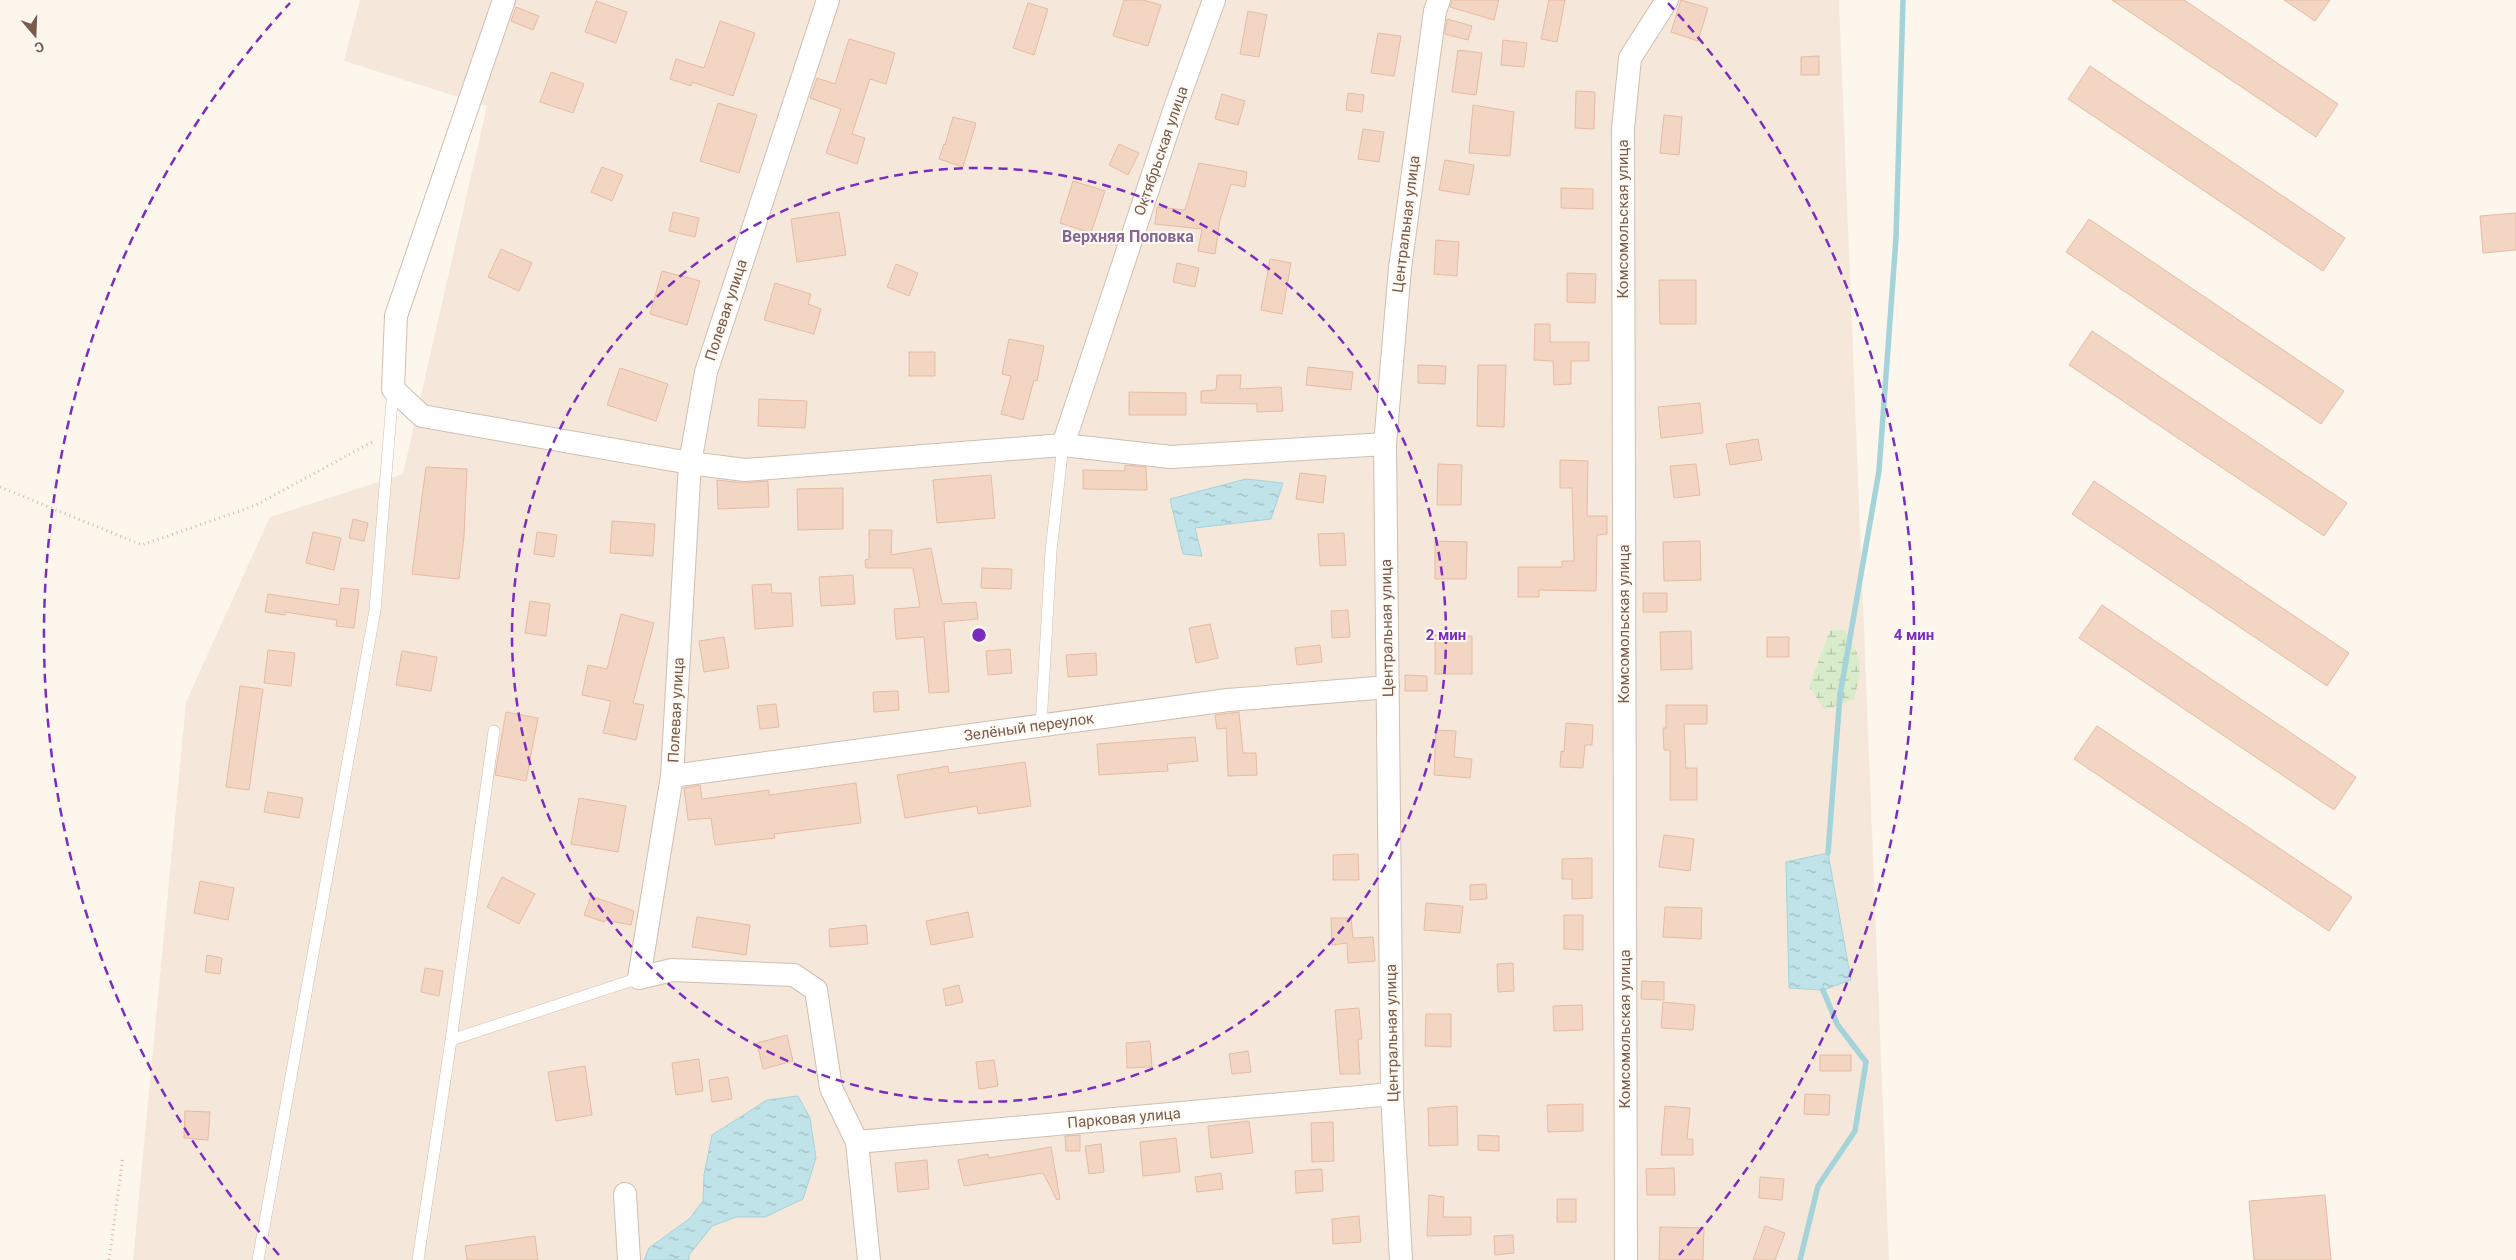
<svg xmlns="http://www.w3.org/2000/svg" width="2516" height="1260" viewBox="0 0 2516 1260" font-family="Roboto,sans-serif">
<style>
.residential{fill:#f5e8da}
.wetland{fill:url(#wetland-marsh)}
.water{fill:url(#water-ripples);stroke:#a5d3da}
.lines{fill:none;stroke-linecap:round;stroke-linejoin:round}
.stream{stroke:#a5d3da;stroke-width:5.5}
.building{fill:#f3d5c3;stroke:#e6bba3}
.lane-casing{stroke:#d1beb0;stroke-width:12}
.street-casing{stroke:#d1beb0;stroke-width:24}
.path{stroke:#d9b8a5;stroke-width:3;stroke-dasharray:1 4;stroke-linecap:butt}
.lane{stroke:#fff;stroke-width:11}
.street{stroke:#fff;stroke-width:22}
.ring{fill:none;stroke:#7b2cbf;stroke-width:2.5;stroke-dasharray:9 6}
.labels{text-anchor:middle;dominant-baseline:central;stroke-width:4;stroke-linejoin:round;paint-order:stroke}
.street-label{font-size:15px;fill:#7a5c4d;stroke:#fffaf3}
.neighbourhood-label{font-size:16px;font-weight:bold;fill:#846695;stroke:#fffaf3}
.centre{fill:#7b2cbf;stroke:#fffaf3;stroke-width:2.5}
.ring-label{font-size:15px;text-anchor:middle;font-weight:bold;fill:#7b2cbf;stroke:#fffaf3;stroke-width:4;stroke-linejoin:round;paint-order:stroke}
</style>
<defs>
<pattern id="wetland-marsh" width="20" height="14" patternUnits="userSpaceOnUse" patternTransform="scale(1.25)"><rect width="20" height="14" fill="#d8ecc9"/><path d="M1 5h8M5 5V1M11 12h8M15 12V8" fill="none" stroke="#b4c2a5"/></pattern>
<pattern id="water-ripples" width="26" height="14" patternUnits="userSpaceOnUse" patternTransform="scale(1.25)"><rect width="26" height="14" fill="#bfe3e8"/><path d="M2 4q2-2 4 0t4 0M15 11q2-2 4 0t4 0" fill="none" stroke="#a0bbbe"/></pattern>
</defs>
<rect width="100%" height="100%" fill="#fdf6ec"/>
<path class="residential" d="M360,0H1839L1889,1260H133L186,702L270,517L403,474L487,106L344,61Z"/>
<path class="wetland" d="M1830,630H1844C1863,659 1862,665 1854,699L1825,710L1809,687Z"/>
<path class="water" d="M1246,479L1283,483L1271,519L1195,528L1202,556L1183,554L1170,499Z
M1828,853L1851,980L1823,990L1789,988L1786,862Z
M798,1096L810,1118L816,1158L803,1199L765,1217H736L712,1226L689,1255V1260H644L649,1248L689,1219L703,1201L704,1175L712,1135L767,1100Z"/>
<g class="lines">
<path class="stream" d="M1828,853L1840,695L1879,471L1896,238L1903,0
M1800,1260L1818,1186L1855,1131L1866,1062L1837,1024L1823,990"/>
</g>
<path class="building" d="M1124,0H1143L1161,5L1148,46L1113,36Z
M1452,0H1499L1494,20L1450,7Z
M1549,0H1565L1557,42L1541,39Z
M1681,0L1708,8L1698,41L1671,32Z
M2112,0H2184L2338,104L2316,137Z
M2284,0H2330L2315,21Z
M596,1L627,12L616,43L585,32Z
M1028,3L1048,9L1034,55L1013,48Z
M516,7L539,16L533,30L511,21Z
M1248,11L1267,15L1259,57L1240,54Z
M1447,19L1472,26L1468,40L1445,34Z
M720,21L755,33L733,96L692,82L691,86L670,79L676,59L704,68Z
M1378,33L1401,36L1394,76L1371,73Z
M849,39L895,53L886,84L870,79L852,134L865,138L857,164L826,153L841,109L810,98L817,78L835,84Z
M1503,40L1527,43L1524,67L1501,65Z
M1458,50L1482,53L1476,95L1452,92Z
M1819,56V75H1801V57Z
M2090,66L2345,238L2323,271L2068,99Z
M551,72L584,84L573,113L540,102Z
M1576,91L1595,92L1594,129L1575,128Z
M1348,93L1364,95L1362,112L1346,110Z
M1222,94L1245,101L1238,125L1215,119Z
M718,103L757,115L739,173L700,161Z
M1473,105L1514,112L1510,156L1469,153Z
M1664,115L1682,117L1679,155L1660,153Z
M953,117L976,123L963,167L939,159L944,144L945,145Z
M1363,129L1384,132L1379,162L1358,159Z
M1119,144L1139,153L1128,175L1109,165Z
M1445,160L1474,165L1469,195L1439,190Z
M1199,163L1247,172L1245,187L1231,184L1220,220L1215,254L1198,251L1202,229L1155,224L1157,207L1185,210Z
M602,167L623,175L612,201L591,192Z
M1073,181L1105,191L1091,233L1060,223Z
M1561,188L1593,189V209L1561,208Z
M673,212L699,218L695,237L669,231Z
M839,212L846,255L797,262L791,219Z
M2516,213V250L2483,253L2480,216Z
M2089,219L2344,391L2321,424L2066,252Z
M1436,240L1459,242L1457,276L1434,274Z
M501,249L532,263L519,291L488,277Z
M1270,259L1291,263L1282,314L1261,310Z
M1177,263L1199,268L1195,287L1173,282Z
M896,264L918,273L909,296L887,287Z
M662,271L700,281L687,325L650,314Z
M1567,273L1596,274L1595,303L1567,302Z
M1659,280H1696V324H1660Z
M775,283L811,294L808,304L821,309L814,334L764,320Z
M1535,324H1550V342H1589V361H1571V384L1554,385L1553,361L1534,360Z
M2092,331L2347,503L2324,536L2069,365Z
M1009,339L1044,346L1037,381L1034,380L1023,420L1001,414L1011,376L1002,374Z
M909,352H935V376H909Z
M1418,365L1446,366L1445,384L1418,383Z
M1478,365H1506L1504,427L1477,426Z
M1308,367L1353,372L1351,390L1306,385Z
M620,368L668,384L656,421L607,405Z
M1217,375H1241L1240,389L1281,387L1283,411L1257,412V404L1201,403V391L1216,390Z
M1129,392L1186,393V415H1129Z
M759,399L807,401L805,428L758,426Z
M1700,403L1703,433L1661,438L1658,407Z
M1758,439L1762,460L1730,465L1726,444Z
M1560,460L1588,461L1587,516H1607V534L1597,535L1596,591L1539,590V597H1518V567H1562V561H1574L1572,488H1560Z
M1438,464L1462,465L1461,505H1437Z
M1696,464L1700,495L1674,498L1670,466Z
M1125,465L1146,467L1147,490L1083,489V470L1125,471Z
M426,467L467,469L464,536L459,579L412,574Z
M1300,473L1326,476L1323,503L1296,499Z
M991,475L995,518L937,523L933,480Z
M717,480L744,483L768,481L769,507L718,509Z
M2094,481L2349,653L2327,686L2072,514Z
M843,488V529L798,530L797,489Z
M353,519L368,523L364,541L349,538Z
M612,521L655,524L653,556L610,553Z
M869,530H892L891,555L931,548L942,604L976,602L978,619L944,622L949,692L929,693L924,637L896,639L894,609L920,607L913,568H866L865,560L869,559Z
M313,532L341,538L334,570L306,563Z
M537,532L557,535L554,557L534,554Z
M1344,533L1346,565L1320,566L1318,534Z
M1435,541L1467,542L1466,579H1435Z
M1700,541L1701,580L1664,581L1663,542Z
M982,568L1012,569L1011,589L981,588Z
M853,575L855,604L821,606L819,577Z
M771,584L772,593H791L793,626L755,629L752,585Z
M341,588L359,590L354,628L336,626L337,620L285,612V615L265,612L268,594L339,605Z
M1643,593H1667V612H1643Z
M530,601L550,604L546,636L525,633Z
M2102,605L2356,777L2334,810L2079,638Z
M1348,610L1350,637L1332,638L1331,611Z
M621,614L654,623L633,703L644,705L636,740L603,733L611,701L582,695L588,665L607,669Z
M1210,624L1218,658L1196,663L1189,628Z
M1691,631L1692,669L1661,670L1660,632Z
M1435,635L1472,636V674H1435Z
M724,637L729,668L704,672L699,641Z
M1767,637H1789V657H1767Z
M1320,645L1322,662L1297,665L1295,648Z
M1010,649L1012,673L988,675L986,651Z
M268,650L295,653L291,686L264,683Z
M402,651L437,657L431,691L396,685Z
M1096,653L1097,675L1068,677L1066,655Z
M1405,675L1427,676V691H1405Z
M240,686L263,689L249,790L226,787Z
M898,691L899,710L874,712L873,692Z
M776,704L779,727L760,729L757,706Z
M1666,705H1707V724H1684L1686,768H1697V800H1670V750H1664L1663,728H1666Z
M506,712L538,718L526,781L495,775Z
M1239,712L1243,753H1256L1257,775L1228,776L1226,728L1217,729L1215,715Z
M1566,723L1593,725L1592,745H1585L1583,768L1560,767L1561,751L1564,752Z
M2097,726L2352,897L2329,931L2074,759Z
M1436,730L1456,731L1454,757L1472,759L1470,778L1434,775Z
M1195,737L1198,761L1167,764L1168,771L1099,775L1097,744Z
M1025,762L1031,806L978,814L977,806L905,818L897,775L948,766L949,773Z
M856,783L861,823L774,834L775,838L715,845L711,818L688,820L684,788L700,785L702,799L769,790V795Z
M268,792L303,798L299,818L264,812Z
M579,798L626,806L618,852L571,844Z
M1664,835L1694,839L1690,871L1659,867Z
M1358,854L1359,880H1333V855Z
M1592,858V898L1572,899V879H1562V859Z
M502,877L535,894L519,924L487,907Z
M200,881L234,888L228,920L194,913Z
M1486,884L1487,899L1470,900V885Z
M591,896L634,911L631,925L605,920L604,922L584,915Z
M1426,903L1463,906L1460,933L1424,930Z
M1665,907L1702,908L1701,939L1663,937Z
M968,912L973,937L931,945L926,921Z
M1564,915H1583V950L1564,949Z
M697,917L750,925L746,955L692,947Z
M1331,918H1351L1353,938L1373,937L1375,961L1348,963L1347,943L1332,945Z
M866,925L868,944L830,947L829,929Z
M207,955L222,958L220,974L205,972Z
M1513,963L1514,991L1498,992L1497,964Z
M425,968L443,971L439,996L421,992Z
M1642,981L1664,982V1000L1641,999Z
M959,985L963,1002L946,1006L943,989Z
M1663,1002L1695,1005L1693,1030L1661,1028Z
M1582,1005L1583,1030L1554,1031L1553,1006Z
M1359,1008L1362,1039H1358L1360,1074H1340L1335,1010Z
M1426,1014H1451V1047L1425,1046Z
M787,1035L793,1061L763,1069L757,1043Z
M1150,1041L1152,1067L1127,1068L1126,1043Z
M1248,1051L1251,1072L1232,1074L1229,1054Z
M1820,1055H1851V1071H1820Z
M699,1059L703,1091L676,1095L672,1063Z
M994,1060L998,1086L979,1089L976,1062Z
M585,1066L592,1115L556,1121L548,1072Z
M728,1077L732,1099L712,1102L709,1080Z
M1805,1094L1830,1095L1829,1115L1804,1114Z
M1583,1104V1131L1548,1132L1547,1105Z
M1457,1106L1458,1145L1429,1146L1428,1108Z
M1665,1106L1690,1108L1687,1139H1693V1155H1661Z
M185,1111L210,1112L208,1140L184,1138Z
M1249,1121L1253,1153L1211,1158L1208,1126Z
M1333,1122L1334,1161L1312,1162L1311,1123Z
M1080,1135V1151H1066L1065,1136Z
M1478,1135L1499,1136V1151L1478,1150Z
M1176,1138L1180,1172L1143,1176L1140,1142Z
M1101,1144L1104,1172L1089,1174L1085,1146Z
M1051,1147L1060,1199L1057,1200L1043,1173L964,1186L958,1160L988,1154L989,1158Z
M927,1160L929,1189L898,1192L895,1163Z
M1674,1168L1675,1195H1647L1646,1169Z
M1322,1169L1323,1191L1296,1193L1295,1171Z
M1221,1173L1223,1189L1197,1192L1195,1177Z
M1760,1177L1784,1179L1782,1200L1759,1198Z
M1429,1195L1444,1197L1443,1217H1471V1235L1427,1236Z
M2325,1195L2331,1260H2254L2249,1201Z
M1557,1199H1576V1222H1557Z
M1359,1216L1361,1242L1333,1244L1332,1219Z
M1765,1226L1785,1233L1775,1260H1753Z
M1660,1227L1704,1228L1703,1260H1659Z
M1513,1235L1514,1253L1495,1255L1494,1236Z
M535,1236L538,1260H467L465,1246Z"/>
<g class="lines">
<g class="lane-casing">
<path id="lane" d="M1041,725L1051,551L1063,445
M451,1040L494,731
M258,1260L375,610L393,389
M418,1260L451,1040L639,978"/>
</g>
<g class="street-casing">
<path id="street" d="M504,0L396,316L393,389L422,416L690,463L745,470L1063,445L1171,457L1385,444
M828,0L706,372L690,463L672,776L639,978L672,970L794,975L816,990L831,1088L857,1142L869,1260
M1063,445L1175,108L1214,0
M672,776L1228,700L1388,687
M857,1142L1392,1094
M625,1194L629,1260
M1401,1260L1392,1094L1385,444L1400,268L1435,11L1439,0
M1626,1260L1623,129L1630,58L1667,0"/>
</g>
<path class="path" d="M0,487L142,545L254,506L374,441
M109,1260L123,1156"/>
<use href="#lane" class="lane"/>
<use href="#street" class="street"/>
</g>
<g class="ring">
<circle cx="979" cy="635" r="467"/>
<path d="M279 1255A935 935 0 0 1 290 3M1668 3A935 935 0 0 1 1679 1255"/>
</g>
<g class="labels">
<g class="street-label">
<text transform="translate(1161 151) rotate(-71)">Октябрьская улица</text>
<text transform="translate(1623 219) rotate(-90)">Комсомольская улица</text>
<text transform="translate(1406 224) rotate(-83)">Центральная улица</text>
<text transform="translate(726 310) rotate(-72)">Полевая улица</text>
<text transform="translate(1624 624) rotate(-90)">Комсомольская улица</text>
<text transform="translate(1387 628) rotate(-91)">Центральная улица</text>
<text transform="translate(676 710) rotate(-87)">Полевая улица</text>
<text transform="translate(1029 727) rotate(-8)">Зелёный переулок</text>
<text transform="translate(1625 1029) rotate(-90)">Комсомольская улица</text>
<text transform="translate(1392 1033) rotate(-91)">Центральная улица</text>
<text transform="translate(1124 1118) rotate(-5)">Парковая улица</text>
</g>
<g class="neighbourhood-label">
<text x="1128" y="236">Верхняя Поповка</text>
</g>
</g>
<circle cx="979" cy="635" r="8" class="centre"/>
<g class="ring-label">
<text x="1446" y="640">2 мин</text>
<text x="1914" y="640">4 мин</text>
</g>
<g transform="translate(35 35) rotate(161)" stroke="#fffaf3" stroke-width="4" paint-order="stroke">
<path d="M0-4L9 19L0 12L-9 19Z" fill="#7a5c4d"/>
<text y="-8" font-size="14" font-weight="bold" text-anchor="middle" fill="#7a5c4d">С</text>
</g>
</svg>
